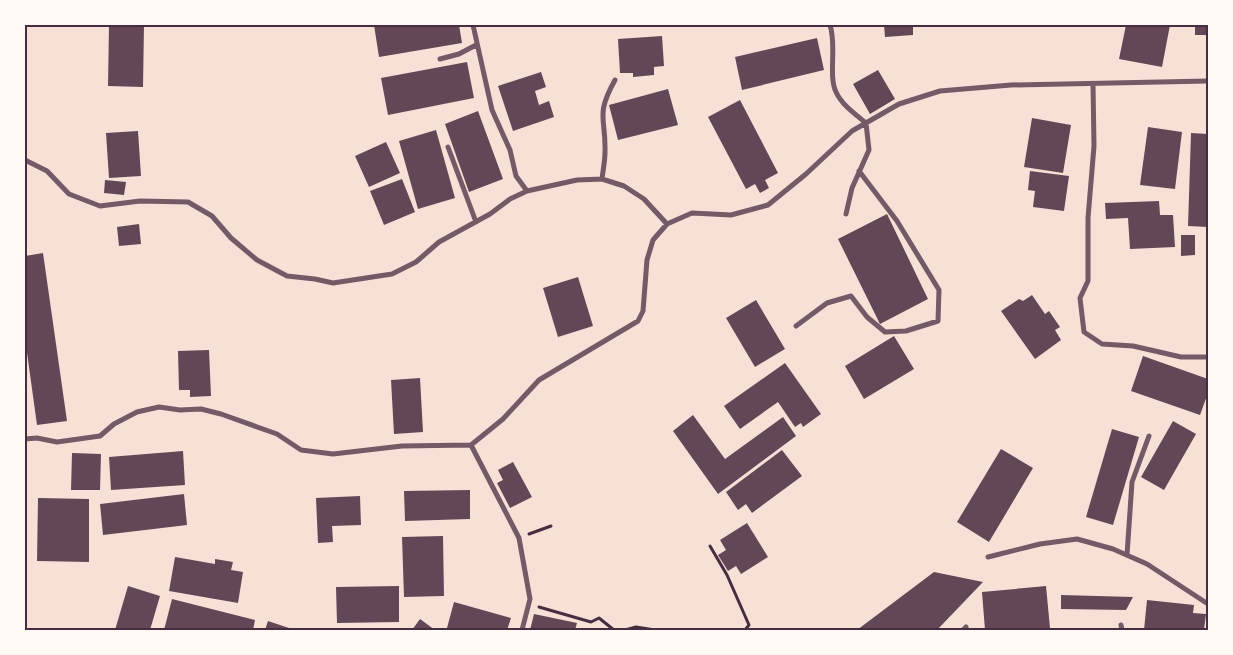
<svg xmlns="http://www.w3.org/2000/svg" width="1233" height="655" viewBox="0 0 1233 655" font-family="Signika,sans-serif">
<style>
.building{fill:#644757}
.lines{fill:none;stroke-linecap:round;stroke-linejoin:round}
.path{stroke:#4a2c40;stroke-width:3}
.minor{stroke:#755966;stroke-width:5}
.neatline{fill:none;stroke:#4a2c40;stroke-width:2}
</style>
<rect width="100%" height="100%" fill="#f7e1d7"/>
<path class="building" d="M109,25H144L143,87L108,86Z
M374,25H459L462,43L379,57Z
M884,25H913V35L885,37Z
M1126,25H1170L1162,67L1119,59Z
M1195,25H1208V35H1195Z
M662,36L664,66L654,67V75L633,77V73H620L618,39Z
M817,38L824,70L742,90L735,57Z
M467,62L474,98L388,115L381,78Z
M878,70L895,99L870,114L853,84Z
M541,72L546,87L535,91L539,105L549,101L554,117L513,131L498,86Z
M668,89L678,125L618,140L609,105Z
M740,100L778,173L765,180L769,188L760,193L755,184L746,189L708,117Z
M478,111L503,179L469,192L445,124Z
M1032,118L1071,125L1063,173L1024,167Z
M1148,127L1182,132L1175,189L1140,185Z
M436,130L455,198L418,209L399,141Z
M138,131L141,176L109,178L106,133Z
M1191,133L1208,134V227L1188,226Z
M386,142L400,173L369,187L355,156Z
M1030,171L1069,176L1064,211L1033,207L1035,191L1028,190Z
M402,179L415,212L384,225L370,191Z
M105,180L126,182L124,195L104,193Z
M1159,201L1160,215H1173L1175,247L1130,249L1128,218L1106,219L1105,203Z
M887,214L928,299L880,324L838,239Z
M139,224L141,244L119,246L117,227Z
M1181,235H1195V255L1181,256Z
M43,253L67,421L37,425L25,338V256Z
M578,277L593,326L558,337L543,288Z
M1032,295L1045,314L1049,311L1060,327L1055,330L1061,340L1035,359L1001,311L1019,299L1023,301Z
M756,300L785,349L755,367L726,318Z
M894,336L914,369L864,399L845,366Z
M209,350L211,396L190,397V390H179L178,351Z
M1143,356L1208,379V393L1200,415L1131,391Z
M785,363L821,414L803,427L801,423L795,427L778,402L740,429L724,406Z
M420,378L423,432L394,434L391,380Z
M693,415L725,459L783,417L796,436L718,494L673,431Z
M1173,421L1196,434L1164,490L1141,477Z
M1112,429L1139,437L1113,525L1086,517Z
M1001,449L1033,468L989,542L957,522Z
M782,450L802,476L752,513L746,504L738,510L726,492Z
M183,451L185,485L111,490L109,457Z
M72,453L101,454L100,490H71Z
M513,462L532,497L510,508L497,483L503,480L498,470Z
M470,490V519L405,521L404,491Z
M184,494L187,525L103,535L100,504Z
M360,496L361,525L332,526L333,542L318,543L316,498Z
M38,498L89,499V562L37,561Z
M747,523L768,557L741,574L736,566L728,571L718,555L726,550L720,540Z
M443,536L444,596L404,597L402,537Z
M175,557L215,564V559L233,562L231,570L243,572L238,603L169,591Z
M934,572L983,582L937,630H857Z
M128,586L160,596L150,630H115Z
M399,586V622L337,623L336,587Z
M1046,586L1050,628L985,630L982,592Z
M1061,595L1133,597L1126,610L1061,609Z
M172,599L255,620L253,630H164Z
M1147,600L1194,605L1193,613L1206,614L1204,630H1144Z
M454,602L511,618L507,630H455L447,628Z
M534,614L577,623L575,630H530Z
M420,619L435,630H412Z
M268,621L295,630H265Z"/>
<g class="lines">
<path class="path" d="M529,534L551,526
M710,546L727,575L749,625L745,630
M539,607L591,622L599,618L614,630
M625,630L636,627L655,630"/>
<path class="minor" d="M473,25L492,110L510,150L516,176L527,191
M830,25C837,46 828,75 836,92C842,105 855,114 866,123L869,150L852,188L846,214
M440,59L459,54L476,45
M1093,84L1094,146L1088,218V281L1080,298L1084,332L1102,344L1133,346L1181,357H1208
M448,147L476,222
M25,160L47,171L69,194L100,206L140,201L188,202L212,216L231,238L257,260L287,276L315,279L333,283L392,274L416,262L439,242L490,214L510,199L527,191L577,180L602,179L624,186L644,199L667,224
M602,179C603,170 605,161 605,152C606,117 595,116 615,80
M796,326L827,303L851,296L867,317L885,332L906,331L938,321L939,290L897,221L859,171
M25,439L37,438L57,442L100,436L114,424L137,412L159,407L180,410L201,409L221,414L277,434L301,450L333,454L402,446L471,445L503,419L539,380L638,321L643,311L647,260L653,240L667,224L692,213L731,215L768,205L806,174L852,131L899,104L940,91L1011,85L1208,81
M471,445L519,538L530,599L522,630
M1127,555L1132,482L1149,436
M988,557L1040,544L1077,539L1113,549L1147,564L1208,604
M1121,625L1122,630
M963,630L966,627"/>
</g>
<rect width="1233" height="655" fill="none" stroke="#fffaf5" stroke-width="52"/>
<rect x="26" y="26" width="1181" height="603" class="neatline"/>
</svg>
